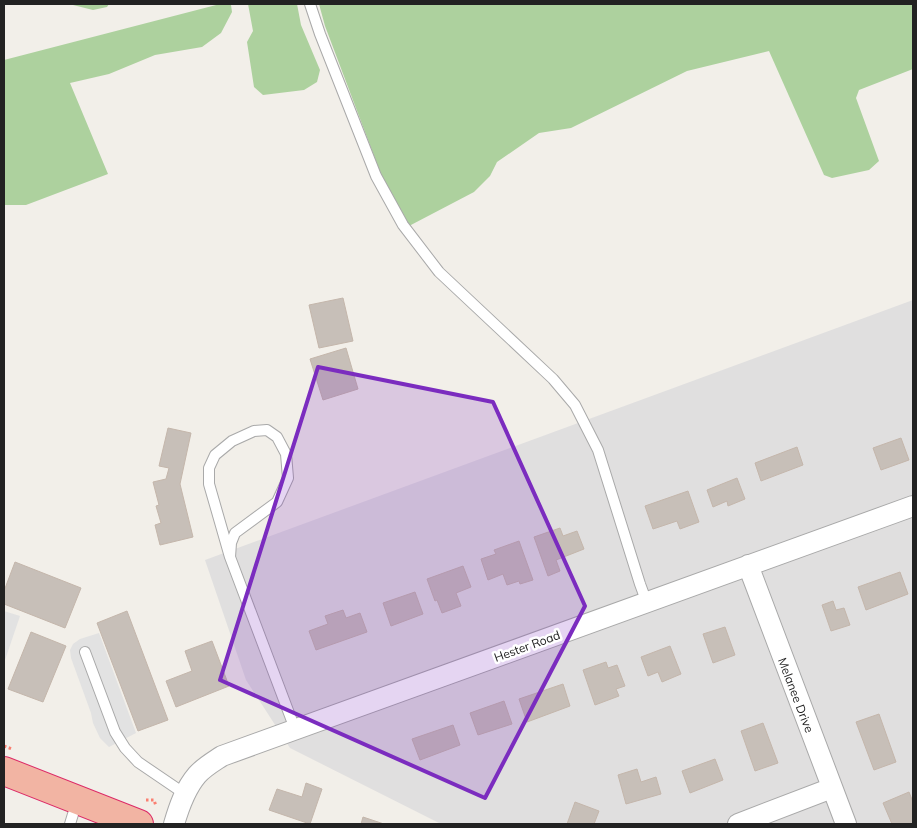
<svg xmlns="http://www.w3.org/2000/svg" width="917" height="828" viewBox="0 0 917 828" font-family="Mulish,sans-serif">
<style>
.residential{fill:#e0dfdf}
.forest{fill:#add19e}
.parking{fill:#e2e2e2}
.building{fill:#c7bfb8;stroke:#c4b6ab}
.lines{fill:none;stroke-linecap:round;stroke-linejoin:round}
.service-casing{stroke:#a9a9a9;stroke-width:12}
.minor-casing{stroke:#a9a9a9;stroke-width:22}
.trunk-casing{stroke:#dc2a67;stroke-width:30}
.path{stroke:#fa8072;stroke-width:3;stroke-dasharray:2.5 2.5;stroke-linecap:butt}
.service{stroke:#fff;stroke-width:10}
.minor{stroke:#fff;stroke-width:20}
.trunk{stroke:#f2b4a3;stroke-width:28}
.marked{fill:#7b2cbf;fill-opacity:0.2;stroke:#7b2cbf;stroke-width:4;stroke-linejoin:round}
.labels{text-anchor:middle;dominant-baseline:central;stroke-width:5;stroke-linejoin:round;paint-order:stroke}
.street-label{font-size:12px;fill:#222;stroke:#fff}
</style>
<rect width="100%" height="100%" fill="#f2efe9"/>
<path class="residential" d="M913,300V824H441L290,748L246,680L205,560Z"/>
<path class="forest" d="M69,4H109L107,7L93,10Z
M220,4H228L231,5L232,12L221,33L202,47L155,55L109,74L70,83L108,174L26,205H4V60Z
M248,4H297L301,25L320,70L317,82L304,90L263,95L254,87L247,42L253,31Z
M319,4H913V69L859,90L856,98L879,161L869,170L832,178L824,175L769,51L687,71L571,128L539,133L497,162L490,176L474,192L409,226L382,177L325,26Z"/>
<path class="parking" d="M4,611L20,616L4,663Z
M99,633L136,733L109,747L100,738L93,723L91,713L71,658L70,650L73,644L80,639Z"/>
<path class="building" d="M343,298L353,341L319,348L309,305Z
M346,348L358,389L323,400L310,359Z
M168,428L191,433L180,484L193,537L160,545L155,525L161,523L156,506L159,505L153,482L166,479L169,468L159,466Z
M901,438L909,460L881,470L873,448Z
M797,447L803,465L761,481L755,463Z
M737,478L745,499L728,506L727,501L713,507L707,490Z
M688,491L699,522L680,529L677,521L653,529L645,506Z
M560,528L563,536L577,531L584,549L556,560L560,571L548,576L534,537Z
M519,541L533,580L520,584L519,581L507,585L503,574L488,580L481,559L496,554L494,550Z
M15,562L81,588L65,628L4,604V591Z
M463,566L471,587L456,593L461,606L442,613L437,600L435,601L427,579Z
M900,572L908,594L866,610L858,587Z
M415,592L423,614L391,626L383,603Z
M833,601L836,610L844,608L850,625L831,631L822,605Z
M343,610L346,618L360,613L367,632L316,650L309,631L328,624L325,616Z
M127,611L168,720L138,731L97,623Z
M725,627L735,655L713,663L703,634Z
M31,632L66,646L43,702L8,689Z
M212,641L229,686L176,707L166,681L192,671L185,651Z
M670,646L681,674L662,682L658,672L648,676L641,657Z
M606,662L608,668L617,665L625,686L616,689L619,696L595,705L583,670Z
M563,684L570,706L527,722L519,699Z
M504,701L512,724L478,735L470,713Z
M879,714L896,762L874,770L856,722Z
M763,723L778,763L755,771L741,731Z
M453,725L460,745L420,760L412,739Z
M715,759L723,780L690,793L682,771Z
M637,769L641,782L656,777L661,794L626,804L618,775Z
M306,783L322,789L310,824L269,810L277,789L302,797Z
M909,792L913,802V824H892L883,803Z
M575,802L599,811L594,824H567Z
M363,817L384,824H361Z"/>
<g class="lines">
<g class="service-casing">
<path id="service" d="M310,4L320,34L376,176L403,225L439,272L553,379L575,405L598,450L640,584L647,603
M230,557L209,484V468L215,455L232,441L254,431L267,430L277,437L286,454L288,478L277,502L235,533L231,543L230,557L295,729
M85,652L115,732L125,748L138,762L185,794
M70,824L77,801"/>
</g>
<g class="minor-casing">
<path id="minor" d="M748,565L846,824
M174,824C179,807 185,789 197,775C204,767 213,762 222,756L913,506
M738,824L832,788"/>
</g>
<g class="trunk-casing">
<path id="trunk" d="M4,771L139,824"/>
</g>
<path class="path" d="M4,746L12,749
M146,800H154L156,806"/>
<use href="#service" class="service"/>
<use href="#minor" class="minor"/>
<use href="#trunk" class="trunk"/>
</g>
<path class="marked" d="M318,367L493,402L585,606L485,798L220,680Z"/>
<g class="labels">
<g class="street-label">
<text transform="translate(527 646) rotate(-20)">Hester Road</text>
<text transform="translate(796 695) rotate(69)">Melanee Drive</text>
</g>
</g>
<rect width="917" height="828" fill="none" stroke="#222222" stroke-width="10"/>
</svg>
